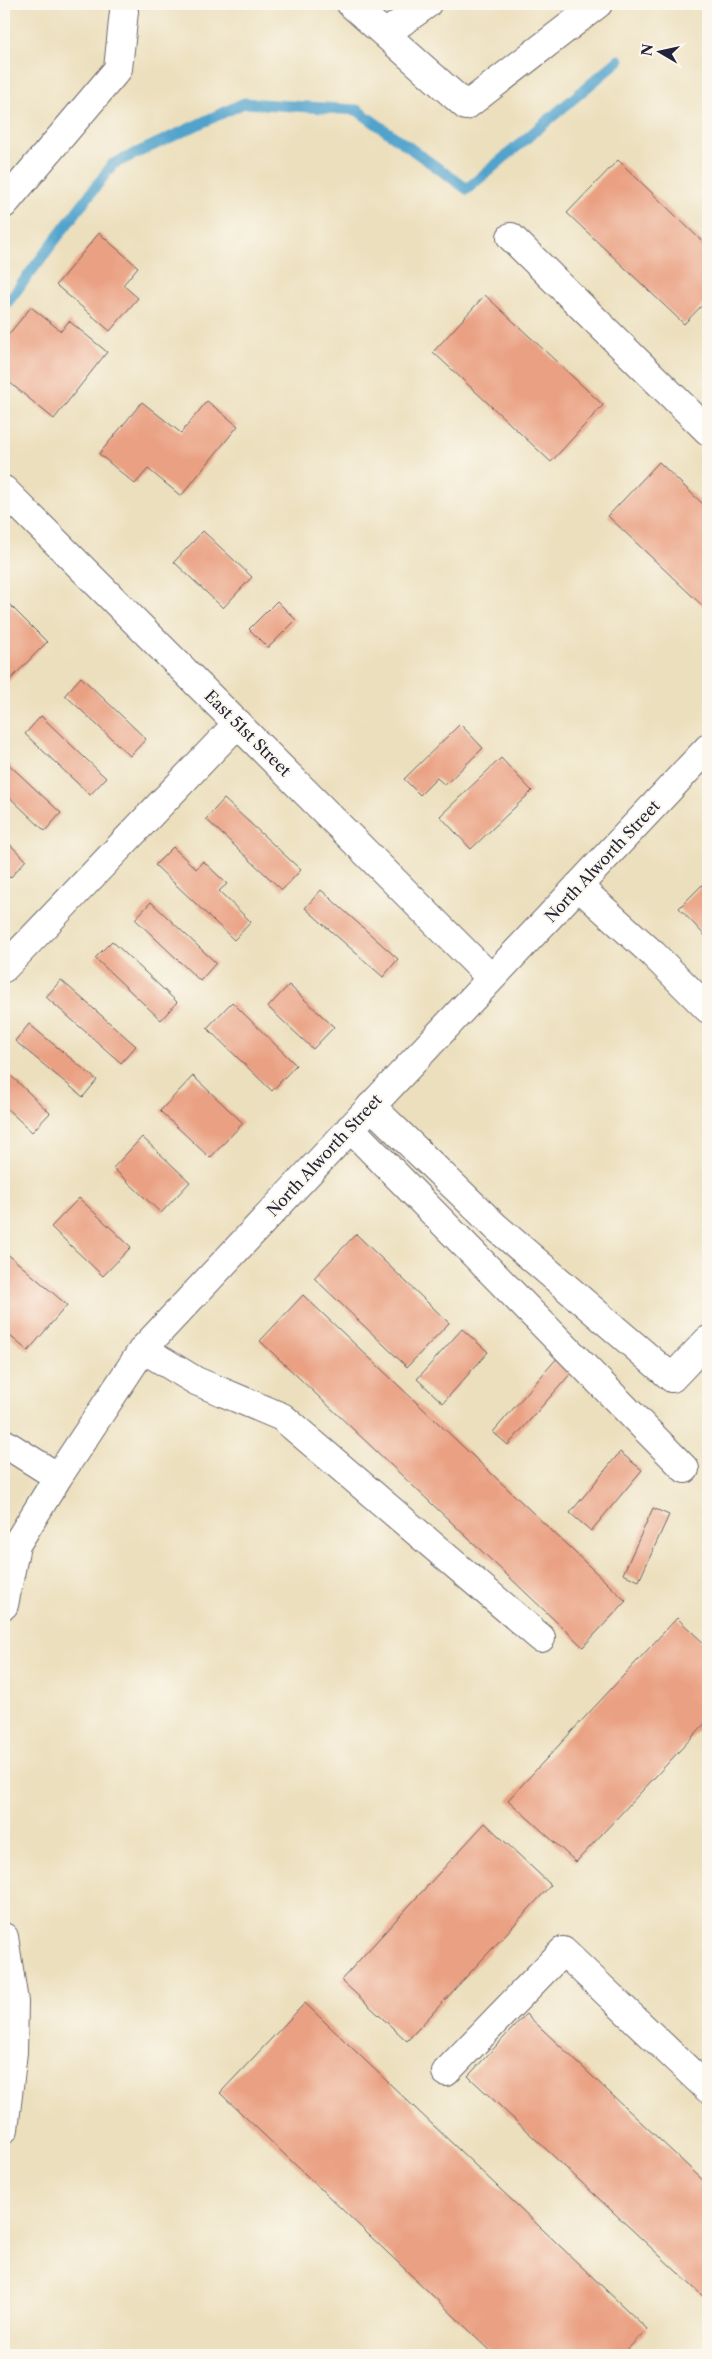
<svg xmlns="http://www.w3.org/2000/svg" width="712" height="2359" viewBox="0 0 712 2359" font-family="'Libre Caslon Text',serif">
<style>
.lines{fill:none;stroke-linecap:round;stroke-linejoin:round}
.stream{stroke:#51a3cc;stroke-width:11}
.building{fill:#eaa183}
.minor-casing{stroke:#696468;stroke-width:30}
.minor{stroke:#fff;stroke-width:28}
.labels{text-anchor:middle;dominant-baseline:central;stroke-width:4;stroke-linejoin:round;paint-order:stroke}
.street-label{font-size:16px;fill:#22223b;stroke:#fbf7ec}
</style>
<rect width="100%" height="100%" fill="#fbf7ec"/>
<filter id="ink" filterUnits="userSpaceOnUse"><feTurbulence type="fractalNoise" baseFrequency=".02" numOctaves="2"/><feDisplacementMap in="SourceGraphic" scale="10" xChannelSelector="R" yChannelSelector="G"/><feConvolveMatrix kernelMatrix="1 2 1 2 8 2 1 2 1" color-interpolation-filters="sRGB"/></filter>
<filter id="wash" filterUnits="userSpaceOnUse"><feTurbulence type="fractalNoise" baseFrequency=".0096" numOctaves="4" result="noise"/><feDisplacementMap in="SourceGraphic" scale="20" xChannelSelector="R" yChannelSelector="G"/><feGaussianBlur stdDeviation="1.12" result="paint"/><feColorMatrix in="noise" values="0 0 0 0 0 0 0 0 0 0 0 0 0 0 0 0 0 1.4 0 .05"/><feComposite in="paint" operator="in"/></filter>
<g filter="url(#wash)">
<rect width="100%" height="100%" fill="#ecdfbd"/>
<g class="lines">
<path class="stream" d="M4,307L113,164L244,103L357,110L467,189L619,60"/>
</g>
<g id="blocks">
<path class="building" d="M4,21L9,26L4,31Z
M618,160L708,247V299L684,324L567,213Z
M99,233L138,267L123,285L138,298L110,331L56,285Z
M485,295L603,405L551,462L433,352Z
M31,307L61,331L69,321L107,352L54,419L4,378V340Z
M207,401L238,426L181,496L148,469L135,484L99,454L142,402L181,433Z
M659,462L708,509V611L608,516Z
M203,531L252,577L223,608L174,562Z
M6,601L47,642L4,686V603Z
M277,601L296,620L268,648L249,629Z
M81,677L146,739L130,756L65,695Z
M41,716L106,778L90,795L25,734Z
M460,724L483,748L445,785L437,778L420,795L404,779Z
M501,758L532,791L471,849L440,816Z
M4,760L61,813L45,831L4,792Z
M224,799L301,870L282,890L206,819Z
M4,839L26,860L10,878L4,872Z
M173,847L196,869L203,861L227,884L219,891L251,922L234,940L155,865Z
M708,879V939L679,908Z
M321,890L398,959L383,977L305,908Z
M151,902L216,963L200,981L135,919Z
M112,941L177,1002L161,1020L95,958Z
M61,980L136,1046L121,1063L46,997Z
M289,985L334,1027L313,1049L268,1007Z
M232,1002L296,1065L272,1091L207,1028Z
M29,1024L97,1080L83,1097L15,1041Z
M4,1069L50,1113L32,1132L4,1106Z
M193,1076L243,1123L210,1158L160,1111Z
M142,1137L190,1182L161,1213L113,1168Z
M79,1198L131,1247L103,1276L51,1227Z
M356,1234L449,1323L407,1367L314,1278Z
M4,1251L67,1305L28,1351L4,1331Z
M303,1295L626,1601L583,1647L260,1341Z
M462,1329L488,1352L443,1403L417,1379Z
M558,1357L573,1371L508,1445L493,1432Z
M620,1452L642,1470L591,1531L570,1513Z
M653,1508L669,1515L639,1581L623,1574Z
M677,1618L708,1647V1720L576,1862L508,1800Z
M485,1823L551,1885L407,2041L341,1980Z
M305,2003L647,2329L622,2355H495L220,2093Z
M526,2014L708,2185V2301L468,2076Z"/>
</g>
</g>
<g filter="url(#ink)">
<use href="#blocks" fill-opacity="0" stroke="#696468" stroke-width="1"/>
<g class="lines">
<g class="minor-casing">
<path id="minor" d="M351,4L466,106L598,4
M385,34L427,4
M4,204L118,69L124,11
M511,237L708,431
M4,490L491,978
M578,886L653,954L708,1009
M4,968L238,723
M371,1106L496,1227L672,1378L708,1340
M350,1128L685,1469
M143,1349L196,1381L282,1417L541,1638
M4,1443L58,1477
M4,1605L16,1545L58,1477L143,1349L708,748
M4,1937L14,2002L13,2052L4,2129
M446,2072L563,1951L708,2089"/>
</g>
<use href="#minor" class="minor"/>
</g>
</g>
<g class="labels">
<g class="street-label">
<text transform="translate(248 733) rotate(45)">East 51st Street</text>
<text transform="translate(602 861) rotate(-47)">North Alworth Street</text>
<text transform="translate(324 1155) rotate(-47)">North Alworth Street</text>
</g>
</g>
<rect width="712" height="2359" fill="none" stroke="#fbf7ec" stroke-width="20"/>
<g transform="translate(660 52) rotate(279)" stroke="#fbf7ec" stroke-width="4" paint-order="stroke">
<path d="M0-4L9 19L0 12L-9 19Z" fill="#22223b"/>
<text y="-8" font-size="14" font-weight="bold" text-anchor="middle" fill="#22223b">N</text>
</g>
</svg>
